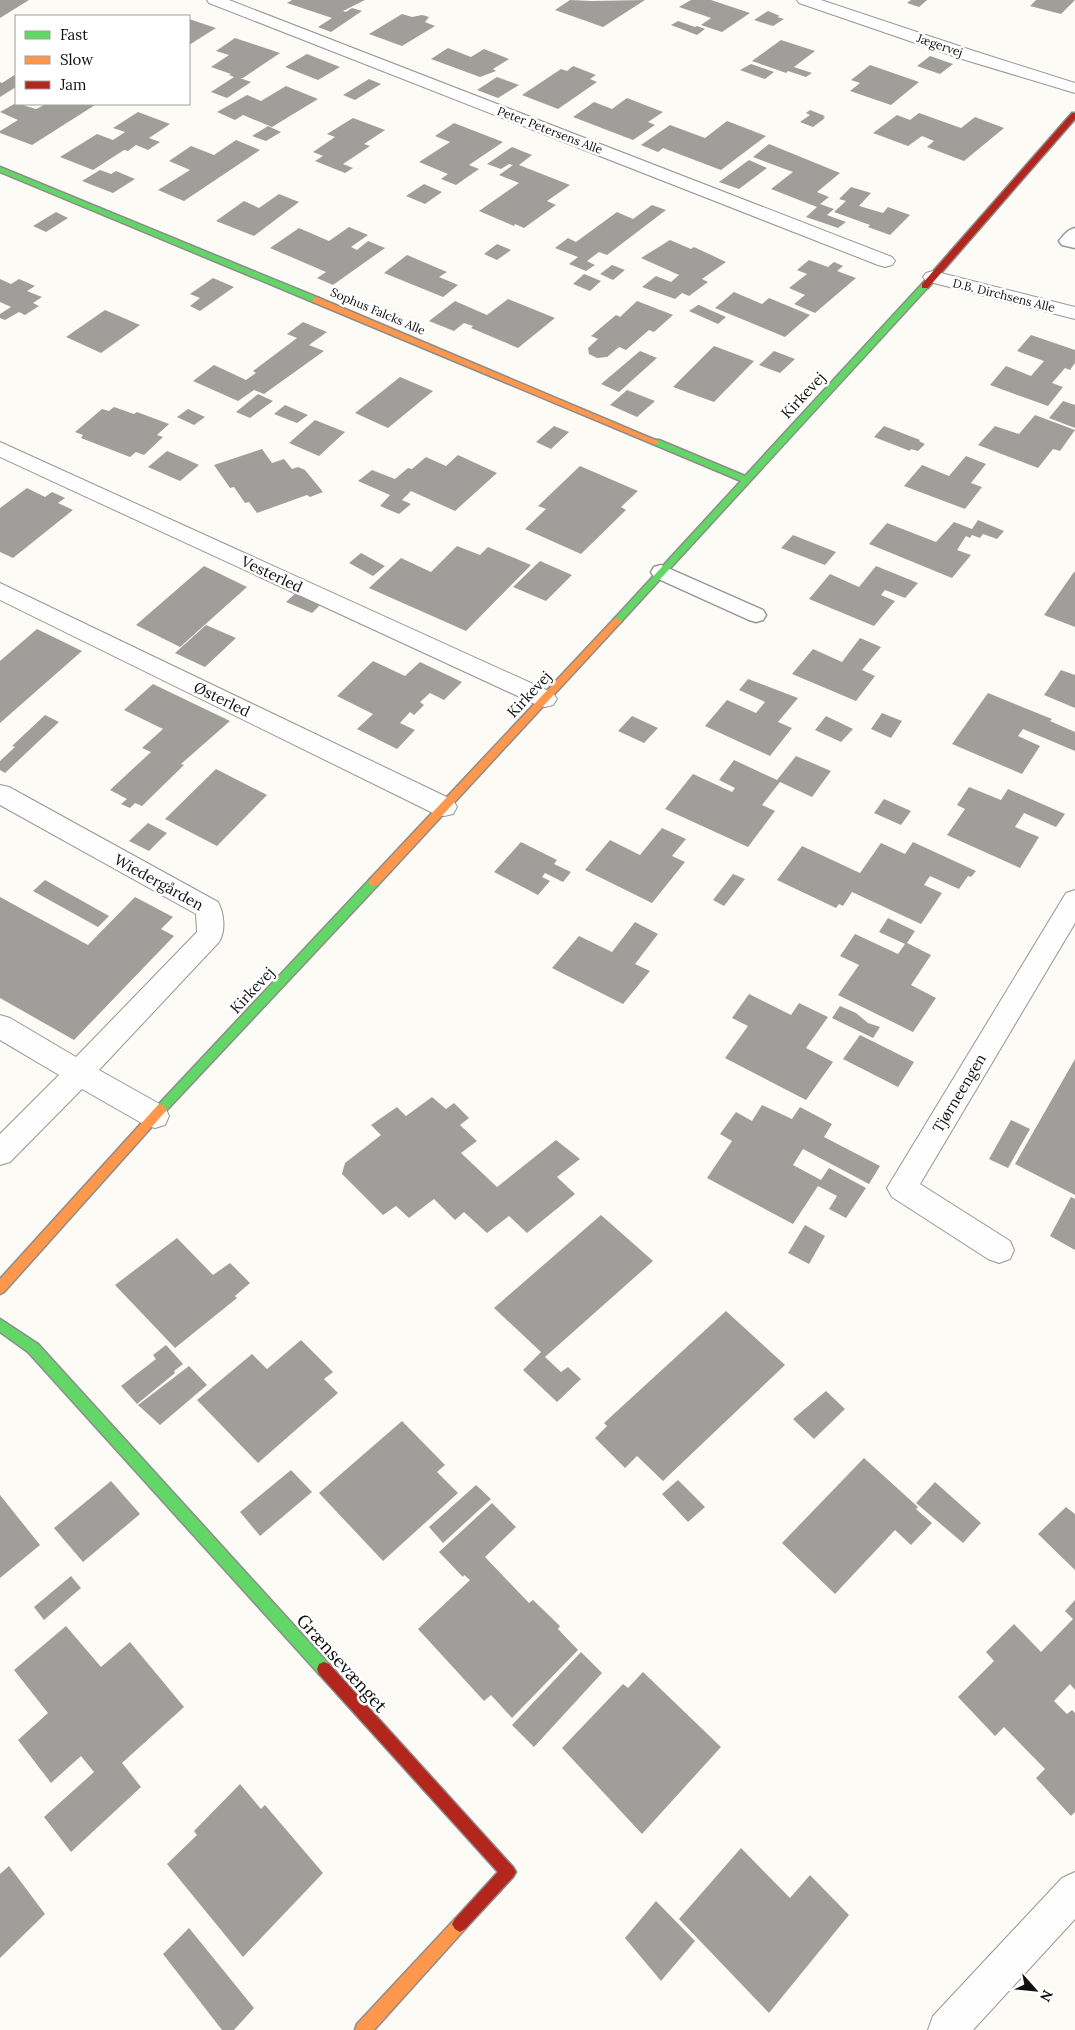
<svg xmlns="http://www.w3.org/2000/svg" width="1075" height="2030" viewBox="0 0 1075 2030" font-family="Lora,serif">
<style>
.building{fill:#a09e9b}
.lines{fill:none;stroke-linecap:round;stroke-linejoin:round}
.lane-casing{stroke:#969694;stroke-width:3}
.street-casing{stroke:#969694;stroke-width:2}
.fast-casing{stroke:#8d8c8a;stroke-width:3}
.slow-casing{stroke:#8d8c8a;stroke-width:3}
.jam-casing{stroke:#8d8c8a;stroke-width:3}
.lane{fill:#fffefe;fill-rule:evenodd}
.street{fill:#fffefe;fill-rule:evenodd}
.fast{fill:#63d668;fill-rule:evenodd}
.slow{fill:#ff974d;fill-rule:evenodd}
.jam{fill:#b3261e;fill-rule:evenodd}
.labels{text-anchor:middle;dominant-baseline:central;stroke-width:5;stroke-linejoin:round;paint-order:stroke}
.far-street-label{font-size:12px;fill:#101010;stroke:#fff}
.street-label{font-size:15px;fill:#101010;stroke:#fff}
.near-street-label{font-size:18px;fill:#101010;stroke:#fff}
</style>
<rect width="100%" height="100%" fill="#fcfbf6"/>
<path class="building" d="M0,0H29L0,18Z
M292,0H365L343,11L346,12L352,8L362,11L331,32L318,27L332,18L287,3Z
M570,0L592,1L645,0L603,27L555,10Z
M691,0H711L750,13L722,32L701,25L711,18L679,7Z
M911,0H927L919,7L907,3Z
M1036,0H1075L1061,14L1030,6Z
M768,11L780,16L777,17L784,19L773,26L754,20Z
M402,14L412,17L422,15L429,17L425,22L435,26L402,46L369,34Z
M189,19L216,28L189,45Z
M678,21L695,27L697,26L705,29L697,35L671,25Z
M235,38L280,53L243,78H240L251,82L227,98L211,92L234,77L229,75L231,74L211,67L229,55L216,51Z
M781,40L815,51L794,67L812,73L806,77L788,71L786,73L752,61Z
M448,48L471,57L484,49L509,59L493,69L496,71L480,77L431,59Z
M307,54L340,67L318,80L285,67Z
M930,56L953,64L940,74L917,66Z
M751,64L774,72L765,79L740,70Z
M870,65L919,82L891,105L850,91L860,83L851,80Z
M573,66L596,75L590,79L597,82L558,109L522,95L561,69L567,71Z
M16,74V87L0,97V82L2,83Z
M497,77L519,85L498,98L477,90Z
M369,79L381,84L355,100L343,95Z
M286,86L318,99L272,127L243,115L235,120L217,112L247,95L261,101Z
M627,98L663,112L648,122L655,125L633,140L573,117L594,102L612,109Z
M16,103L36,109L46,104L95,105L32,145L0,133V131L18,120L0,112Z
M810,110L825,116L823,117L825,118L813,127L800,122L810,115L806,113Z
M138,112L170,124L149,138L160,142L148,150L136,145L128,151L124,150L93,170L60,157L97,134L113,140L125,132L113,128Z
M919,113L961,128L975,117L1004,128L964,161L927,147L934,141L922,136L908,146L873,133L897,115L910,120Z
M353,118L385,130L364,144L370,146L343,164L353,168L345,173L315,161L323,156L313,152L335,137L327,134Z
M727,121L766,136L721,170L663,148L658,152L641,145L670,125L705,138Z
M454,123L503,142L469,165L479,169L456,185L441,179L448,174L419,162L450,142L435,136Z
M268,126L281,132L266,141L252,136Z
M236,140L260,150L184,201L158,190L190,170L169,161L191,146L214,155Z
M769,144L840,173L817,192L829,197L820,204L834,209L827,215L846,222L838,228L806,217L817,207L771,189L793,172L753,157Z
M512,147L532,155L519,165L570,185L547,201L556,205L524,228L515,224L514,226L479,211L519,183L499,175L513,165L509,164L501,169L487,164Z
M749,160L767,168L739,189L719,182Z
M100,170L111,174L116,171L135,179L113,193L82,181Z
M424,184L442,192L425,204L406,196Z
M851,187L871,193L859,206L883,213L888,207L910,215L890,235L868,227L870,225L834,212L846,201L839,199Z
M279,194L299,202L254,236L216,221L244,201L259,208Z
M652,205L666,210L607,255L599,252L587,261L595,265L586,271L569,264L578,257L555,248L568,238L576,242L617,212L633,219Z
M56,212L68,218L46,232L33,226Z
M349,227L368,235L351,247L357,250L368,241L385,248L333,285L317,278L326,272L270,248L299,228L329,241Z
M670,240L691,249L694,247L726,262L702,279L708,282L689,296L682,293L675,299L642,287L656,276L671,282L679,275L641,258Z
M497,244L511,250L497,260L484,254Z
M407,255L447,272L439,277L458,285L443,297L384,273Z
M809,260L828,267L834,262L843,266L837,271L856,278L815,313L794,304L805,295L789,288L807,274L797,270Z
M612,265L625,270L613,280L600,274Z
M584,274L601,281L590,291L573,284Z
M213,278L234,287L200,311L190,306L200,298L190,294Z
M0,279L11,284L19,279L35,286L27,291L42,297L33,303L39,306L25,315L19,312L5,320L0,318V314L11,307L0,302Z
M734,292L762,304L769,298L810,315L785,337L715,308Z
M508,299L555,318L518,348L471,328L473,326L464,323L454,331L429,321L455,301L487,315Z
M637,301L673,315L654,332L649,330L626,350L619,347L607,357L597,358L589,354L588,348L598,339L591,336L616,315L620,317Z
M698,305H699L726,317L718,324L689,311Z
M105,310L140,325L101,353L66,337Z
M303,322L327,332L309,345L324,351L264,394L254,390L238,401L193,381L214,365L246,380L256,373L253,371L297,338L287,334Z
M1031,335L1075,350V363L1070,370L1065,368L1052,383L1063,387L1048,406L990,385L1006,366L1031,376L1044,361L1017,351Z
M714,346L754,361L714,402L673,387Z
M640,351L657,358L619,392L601,384Z
M774,351L795,359L780,373L759,365Z
M400,377L433,391L388,428L355,413Z
M627,390L655,401L637,417L610,405Z
M258,394L273,401L250,418L236,412Z
M1063,401L1075,405V428L1049,418Z
M285,405L308,415L297,423L274,414Z
M114,407L134,414L137,412L169,424L157,435L163,437L144,455L136,452L130,457L81,438L83,435L75,432L102,409L109,411Z
M188,409L205,417L194,425L177,417Z
M1035,415L1075,430L1060,451L1053,449L1038,468L978,445L995,426L1019,434Z
M315,420L345,432L319,456L289,443Z
M554,426L569,432L551,449L536,442Z
M884,426L920,440L919,441L925,444L918,451L911,449L910,451L874,437Z
M262,449L272,463L284,459L292,469L298,467L305,470L323,492L310,497L307,495L257,513L249,502L245,503L234,487L230,488L214,465Z
M167,451L188,460L199,465L180,481L148,467Z
M458,455L497,473L455,511L411,491L402,500L411,504L399,514L380,506L390,495L358,481L372,470L395,479L408,468L412,469L426,457L446,466Z
M966,456L986,464L971,483L982,487L965,509L904,486L922,465L949,476Z
M580,466L638,491L621,507L626,510L581,554L525,529L546,509L538,506Z
M27,488L45,497L52,492L65,498L58,503L73,510L13,558L0,552V508Z
M978,520L1004,531L997,539L983,534L980,538L972,535L970,538L966,536L957,550L971,555L952,578L869,544L887,523L936,542L954,522L972,529Z
M793,535L836,552L825,565L781,548Z
M457,546L480,555L488,547L531,565L466,631L369,588L401,558L431,572Z
M361,553L385,566L373,576L349,563Z
M540,561L572,575L546,601L513,587Z
M204,566L247,587L180,647L136,625Z
M876,566L918,583L905,598L885,590L881,595L895,601L874,626L809,599L830,574L859,587Z
M1074,572H1075V627L1044,615Z
M298,591L323,602L312,613L286,602Z
M206,625L236,638L205,667L175,653Z
M37,629L82,651L0,723V661Z
M860,638L881,647L862,670L875,676L856,701L792,674L813,649L842,662Z
M373,661L405,676L420,662L462,682L444,700L430,693L420,702L424,705L414,715L410,712L400,723L415,730L397,749L357,729L373,714L337,696Z
M1061,670L1075,675V708L1044,695Z
M748,679L798,698L778,722L792,728L770,756L705,726L727,700L756,713L765,702L739,690Z
M153,684L230,721L181,764L184,765L142,806L135,803L130,808L121,804L127,799L110,790L151,752L142,748L163,729L124,710Z
M988,693L1052,719L1050,721L1075,732V751L1023,729L1018,736L1040,746L1022,774L952,744Z
M882,713L902,721L891,738L871,729Z
M45,715L59,722L5,773L0,770V761L15,747L12,746Z
M632,716L658,728L644,743L618,731Z
M826,716L853,729L841,742L815,730Z
M796,756L831,771L812,797L780,782L762,805L775,811L748,847L665,809L693,774L732,792L735,788L719,780L734,760L777,780Z
M216,769L267,795L217,846L165,819Z
M969,787L1001,800L1008,789L1065,814L1056,827L1024,813L1015,827L1039,837L1020,868L947,835L965,809L957,805Z
M884,799L911,811L901,825L874,813Z
M148,823L167,833L149,851L129,841Z
M662,828L686,839L672,856L685,862L652,903L585,870L610,840L640,855Z
M521,842L557,860L554,864L571,872L563,882L545,873L542,877L550,881L538,895L494,872Z
M913,842L976,871L971,877L968,876L959,889L930,876L924,885L942,893L921,924L852,892L843,906L839,904L836,908L777,880L802,846L860,873L881,843L905,854Z
M733,874L745,879L724,906L713,900Z
M45,880L109,916L98,927L33,891Z
M0,897L88,945L135,897L173,917L161,929L174,936L74,1040L0,998Z
M888,918L915,931L907,943L931,955L911,985L936,998L913,1032L838,995L859,965L840,956L855,934L898,954L905,944L879,932Z
M635,922L658,934L635,964L650,971L623,1004L552,968L579,936L612,952Z
M749,994L791,1015L799,1003L828,1017L806,1048L833,1062L806,1100L725,1058L748,1026L732,1018Z
M840,1006L856,1013L868,1023L880,1027L873,1038L832,1018Z
M860,1035L914,1062L898,1087L843,1059Z
M1075,1059V1195L1015,1164Z
M432,1097L446,1109L454,1103L469,1118L460,1125L477,1141L461,1153L497,1187L556,1140L580,1159L557,1177L575,1194L527,1233L509,1216L487,1233L464,1212L455,1220L434,1199L409,1218L396,1206L383,1215L342,1174L345,1163L381,1135L371,1125L397,1107L406,1116Z
M762,1105L792,1119L800,1107L832,1124L824,1137L880,1166L869,1184L803,1149L793,1165L821,1180L829,1168L866,1188L846,1218L829,1209L837,1196L818,1186L793,1224L707,1178L732,1141L720,1134L736,1112L752,1121Z
M1011,1120L1030,1129L1008,1168L989,1159Z
M1071,1197L1075,1199V1250L1050,1236Z
M601,1215L653,1261L545,1357L561,1372L568,1367L581,1379L557,1402L523,1370L541,1352L494,1308Z
M805,1225L825,1236L809,1264L788,1253Z
M177,1238L213,1275L230,1263L250,1283L235,1296L237,1298L175,1348L115,1285Z
M726,1311L785,1365L663,1481L637,1456L625,1468L595,1438L607,1426L604,1423Z
M301,1340L333,1372L324,1379L338,1393L258,1463L197,1400L252,1354L267,1369Z
M166,1345L183,1364L174,1371L175,1373L137,1404L121,1386L156,1359L153,1355Z
M189,1366L207,1385L160,1425L138,1405Z
M826,1391L845,1409L814,1439L793,1419Z
M402,1421L445,1465L437,1472L458,1493L383,1561L319,1493Z
M864,1458L918,1507L916,1509L932,1523L911,1545L895,1530L835,1594L782,1543Z
M291,1470L312,1492L260,1536L240,1512Z
M678,1480L705,1507L688,1522L662,1494Z
M111,1481L140,1514L83,1562L54,1528Z
M935,1482L981,1523L963,1543L916,1503Z
M476,1485L491,1499L443,1543L429,1527Z
M0,1495L40,1545L0,1578Z
M492,1503L516,1527L485,1557L529,1603L533,1600L560,1626L558,1629L578,1650L512,1718L491,1695L484,1701L418,1629L470,1580L464,1575L463,1577L439,1552Z
M1066,1507L1075,1514V1570L1038,1534Z
M71,1576L81,1588L44,1620L34,1607Z
M1075,1600V1690L1070,1684L1054,1701L1067,1714L1072,1710L1075,1713V1812L1071,1816L1036,1778L1045,1769L1004,1727L995,1736L958,1697L994,1661L986,1652L1014,1624L1041,1652L1073,1619L1065,1611Z
M66,1626L101,1667L130,1642L184,1707L122,1763L141,1787L71,1852L44,1817L94,1772L81,1756L51,1783L18,1740L48,1713L14,1670Z
M581,1652L602,1673L534,1747L512,1725Z
M643,1672L721,1747L642,1834L562,1748L623,1684L628,1688Z
M240,1784L261,1809L265,1805L323,1873L243,1957L167,1864L197,1835L194,1831Z
M741,1848L790,1898L810,1875L849,1915L769,2013L679,1919Z
M9,1866L45,1914L0,1958V1874Z
M656,1901L695,1941L661,1981L625,1938Z
M189,1928L254,2008L234,2030H222L163,1954Z"/>
<g class="lines">
<g class="lane-casing">
<path id="lane" d="M1075,228V248L1062,245L1059,241C1064,235 1067,230 1075,228Z
M661,565L763,610L766,615L763,620L756,622L749,620L654,577L651,572L654,567Z"/>
</g>
<g class="street-casing">
<path id="street" d="M207,0H229L892,257L895,261L892,265L885,267L878,265L209,3Z
M797,0H821L974,51L1075,83V93L962,59L799,3Z
M933,271L1075,307V319L926,281L923,277L926,273Z
M0,442L553,693L557,699L553,705L545,707L537,705L0,457Z
M0,583L453,800L457,807L453,814L444,816L435,814L0,600Z
M0,785L9,787L218,902C224,913 226,931 219,942L99,1070L165,1107L169,1116L165,1125L155,1128L145,1125L82,1089L10,1162L0,1165V1134L59,1075L0,1040V1015L10,1018L76,1057L197,932L196,914L0,805Z
M1075,890V923L920,1184L1010,1241L1014,1250L1010,1259L999,1263L988,1259L892,1197L887,1188L1066,893Z
M1075,1872V1919L973,2030H928L933,2016L1062,1878Z"/>
</g>
<g class="fast-casing">
<path id="fast" d="M0,167L319,298L320,300L313,302L0,172Z
M922,284L929,286L620,623H614V619L741,481L653,444V440H659L745,476Z
M374,878L379,882L378,885L165,1112L161,1114L157,1112L155,1109L157,1106L370,879Z
M0,1319L38,1344L329,1664L331,1669L329,1674L324,1676L319,1674L28,1352L0,1332Z"/>
</g>
<g class="slow-casing">
<path id="slow" d="M313,298H319L660,442L659,444H653L313,302Z
M617,618L622,621L620,623L378,885H370L369,882L370,879L614,619Z
M161,1104L165,1106L167,1109L165,1112L4,1292L0,1294V1279L157,1106Z
M460,1916L465,1919L468,1924L465,1929L374,2030H355L357,2024L455,1919Z"/>
</g>
<g class="jam-casing">
<path id="jam" d="M1072,113H1075V119L928,288H922V284Z
M324,1662L329,1664L513,1867L516,1872L513,1877L465,1929L460,1932L455,1929L452,1924L455,1919L498,1872L319,1674L317,1669L319,1664Z"/>
</g>
<use href="#lane" class="lane"/>
<use href="#street" class="street"/>
<use href="#fast" class="fast"/>
<use href="#slow" class="slow"/>
<use href="#jam" class="jam"/>
</g>
<g class="labels">
<g class="far-street-label">
<text transform="translate(940 45) rotate(19)">Jægervej</text>
<text transform="translate(550 130) rotate(21)">Peter Petersens Alle</text>
<text transform="translate(1004 295) rotate(14)">D.B. Dirchsens Alle</text>
<text transform="translate(378 311) rotate(23)">Sophus Falcks Alle</text>
</g>
<g class="street-label">
<text transform="translate(803 395) rotate(-47)">Kirkevej</text>
<text transform="translate(272 574) rotate(25)">Vesterled</text>
<text transform="translate(529 694) rotate(-47)">Kirkevej</text>
<text transform="translate(222 699) rotate(26)">Østerled</text>
<text transform="translate(159 882) rotate(29)">Wiedergården</text>
<text transform="translate(252 990) rotate(-47)">Kirkevej</text>
<text transform="translate(959 1093) rotate(-59)">Tjørneengen</text>
</g>
<g class="near-street-label">
<text transform="translate(342 1663) rotate(48)">Grænsevænget</text>
</g>
</g>
<rect x="15" y="15" width="175" height="90" fill="#ffffff" stroke="#9f9f9f"/>
<rect x="25" y="31" width="25" height="8" fill="#63d668" stroke="#9f9f9f"/>
<text x="60" y="40" font-size="15" fill="#101010">Fast</text>
<rect x="25" y="56" width="25" height="8" fill="#ff974d" stroke="#9f9f9f"/>
<text x="60" y="65" font-size="15" fill="#101010">Slow</text>
<rect x="25" y="81" width="25" height="8" fill="#b3261e" stroke="#9f9f9f"/>
<text x="60" y="90" font-size="15" fill="#101010">Jam</text>
<g transform="translate(1035 1990) rotate(117)" stroke="#ffffff" stroke-width="4" paint-order="stroke">
<path d="M0-4L9 19L0 12L-9 19Z" fill="#101010"/>
<text y="-8" font-size="14" font-weight="bold" text-anchor="middle" fill="#101010">N</text>
</g>
</svg>
